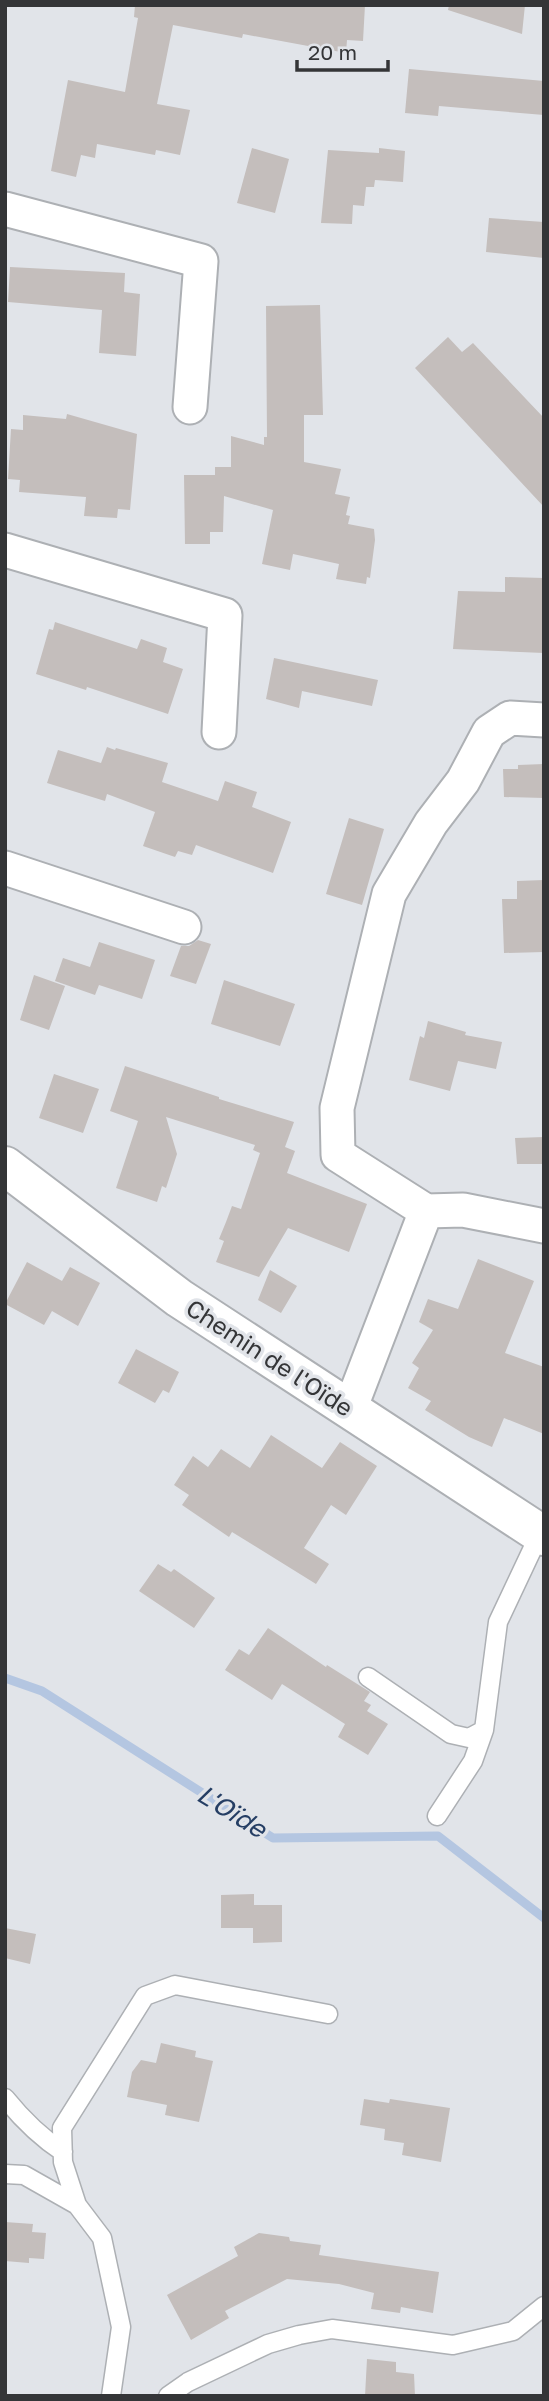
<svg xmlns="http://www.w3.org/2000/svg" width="549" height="2401" viewBox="0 0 549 2401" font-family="'Golos Text',sans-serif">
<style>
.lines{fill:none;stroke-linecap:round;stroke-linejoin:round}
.stream{stroke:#b4c6e1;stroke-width:9}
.building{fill:#c4bebc}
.lane-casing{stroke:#adb0b4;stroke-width:21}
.street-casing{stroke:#adb0b4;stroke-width:37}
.secondary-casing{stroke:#adb0b4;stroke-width:42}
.lane{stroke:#fff;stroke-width:18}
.street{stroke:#fff;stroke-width:33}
.secondary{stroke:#fff;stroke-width:38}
.labels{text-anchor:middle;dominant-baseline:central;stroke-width:7;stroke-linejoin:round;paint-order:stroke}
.street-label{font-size:24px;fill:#343537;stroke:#e1e4e9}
.water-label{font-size:26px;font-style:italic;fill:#253e64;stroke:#e1e4e9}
</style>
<rect width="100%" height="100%" fill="#e1e4e9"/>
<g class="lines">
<path class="stream" d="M5,1678L42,1691L273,1838L438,1836L544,1918"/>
</g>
<path class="building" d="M135,5H365L363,41L347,40L346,53L243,34L242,38L173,25L157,104L190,110L180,155L156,150L155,155L97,144L95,158L81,155L76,177L51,171L68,80L125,92L138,18L134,17Z
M449,5H525L522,34L448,10Z
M409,69L544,81V115L439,106L438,116L405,113Z
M252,148L289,159L275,213L237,203Z
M379,148L405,151L403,182L375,180L374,187H366L364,206L353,205L352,224L321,223L328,150L379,153Z
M489,218L544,222V258L486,252Z
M10,267L125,273L124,292L140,294L136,356L99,353L102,310L8,302Z
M320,305L323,415H304V462L341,469L335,494L350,497L346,515L350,516L348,524L374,529L375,540L370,578L367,577L366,584L336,579L339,564L293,554L290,570L262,564L273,510L224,496L223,532H210V544H185L184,475H215V467H231V436L264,445V437H267L266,306Z
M448,337L462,352L473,343L544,418V507L415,368Z
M67,414L137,434L130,510L118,509L117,518L84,516L86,497L19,492L20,480L8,479L11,429L23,430V415L66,419Z
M505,577L544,578V653L453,649L458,591L505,592Z
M55,622L137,649L141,639L167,648L163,662L183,669L168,714L87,687L86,690L36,674L49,629L53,630Z
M274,658L378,680L372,706L302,691L299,708L266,699Z
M107,747L115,750L116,748L168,763L162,782L218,801L225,781L257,792L252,807L291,822L273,873L196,845L192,855L178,851L175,857L143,846L155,812L107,794L105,801L47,783L58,750L101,763Z
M544,764V798L504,797L503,769H518V765Z
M349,818L384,829L362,905L326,894Z
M544,880V952L504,953L502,899H517V881Z
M198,940L211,944L196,984L170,976L181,946H189Z
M99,942L155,960L142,999L99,985L95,995L55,981L63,958L90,967Z
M34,975L65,986L49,1030L20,1020Z
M224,980L295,1004L280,1046L211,1024Z
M428,1021L466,1032L465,1035L502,1042L496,1069L458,1061L450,1091L409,1080L420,1036L424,1038Z
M125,1066L219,1097V1099L294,1122L285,1147L295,1151L287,1173L367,1204L349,1252L288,1228L259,1277L216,1262L224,1241L219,1239L226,1222L232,1206L241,1209L260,1153L253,1150L255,1145L166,1117L177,1154L166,1188L162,1186L157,1202L116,1188L138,1121L110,1111Z
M54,1074L99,1089L83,1133L39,1118Z
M544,1137V1164H517L515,1138Z
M478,1259L534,1281L505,1353L544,1367V1434L504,1418L492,1447L469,1437L425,1410L431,1401L408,1388L419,1368L412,1363L433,1330L419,1322L428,1299L458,1309Z
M27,1262L62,1281L70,1267L100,1283L78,1326L52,1311L44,1325L5,1304Z
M270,1270L297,1286L281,1313L258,1300Z
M136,1349L179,1372L169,1393L163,1390L155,1403L118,1383Z
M271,1435L322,1468L340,1442L377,1466L346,1515L331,1505L304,1548L329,1564L316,1584L232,1532L229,1537L182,1505L189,1495L174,1485L193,1456L208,1467L221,1449L250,1468Z
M158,1564L171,1572L174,1569L215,1598L194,1628L139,1591Z
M268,1628L326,1667L327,1665L370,1692L364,1701L371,1705L367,1711L388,1724L368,1755L338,1737L345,1724L282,1684L272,1700L225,1670L239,1649L249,1655Z
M254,1894V1905H282V1942L253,1943V1928H221V1895Z
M5,1928L36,1934L30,1964L5,1958Z
M161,2043L196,2051L195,2057L213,2061L199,2122L165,2115L167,2105L127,2097L132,2072L141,2060L156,2063Z
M364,2099L389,2103L390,2099L450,2108L441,2162L402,2155L404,2143L384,2140L385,2129L360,2125Z
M5,2222L33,2224L32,2232L46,2233L44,2259L29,2258V2263L5,2261Z
M259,2233L289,2237L290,2241L321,2245L319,2255L439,2272L433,2313L401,2307L400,2313L371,2309L374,2293L339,2284L287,2279L225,2311L229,2318L191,2340L167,2295L238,2256L234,2247Z
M367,2359L396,2362V2372L414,2374L415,2396H365Z"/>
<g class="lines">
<g class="lane-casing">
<path id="lane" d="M368,1677L451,1734L469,1738L484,1730L498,1622L540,1533
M437,1816L473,1761L484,1730
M5,2098C22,2119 40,2137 63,2152
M5,2174L24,2175L77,2205L102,2238L121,2327L111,2396
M77,2205L63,2162L62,2128L145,1996L175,1985L328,2014
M168,2396L188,2382L268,2344L299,2335L332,2329L453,2345L513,2331L544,2306"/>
</g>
<g class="street-casing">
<path id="street" d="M5,209L201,261L190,407
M5,550L225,615L219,732
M5,868L184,927
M426,1211L338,1155L337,1108L389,894L431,823L463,781L489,732L510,718L544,720
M426,1211L463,1210L544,1226
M350,1409L426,1211"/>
</g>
<g class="secondary-casing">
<path id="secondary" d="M5,1166L179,1298L544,1536"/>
</g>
<use href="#lane" class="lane"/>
<use href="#street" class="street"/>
<use href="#secondary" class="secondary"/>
</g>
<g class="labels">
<g class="street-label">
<text transform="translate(270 1357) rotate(33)">Chemin de l'Oïde</text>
</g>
<g class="water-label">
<text transform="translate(232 1811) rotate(32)">L'Oïde</text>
</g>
</g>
<rect width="549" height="2401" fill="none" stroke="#343537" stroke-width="14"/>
<path d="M297 60v10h91v-10" fill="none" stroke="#343537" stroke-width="3.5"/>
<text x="308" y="60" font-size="21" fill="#343537" stroke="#e1e4e9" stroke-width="5" paint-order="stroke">20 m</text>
</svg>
